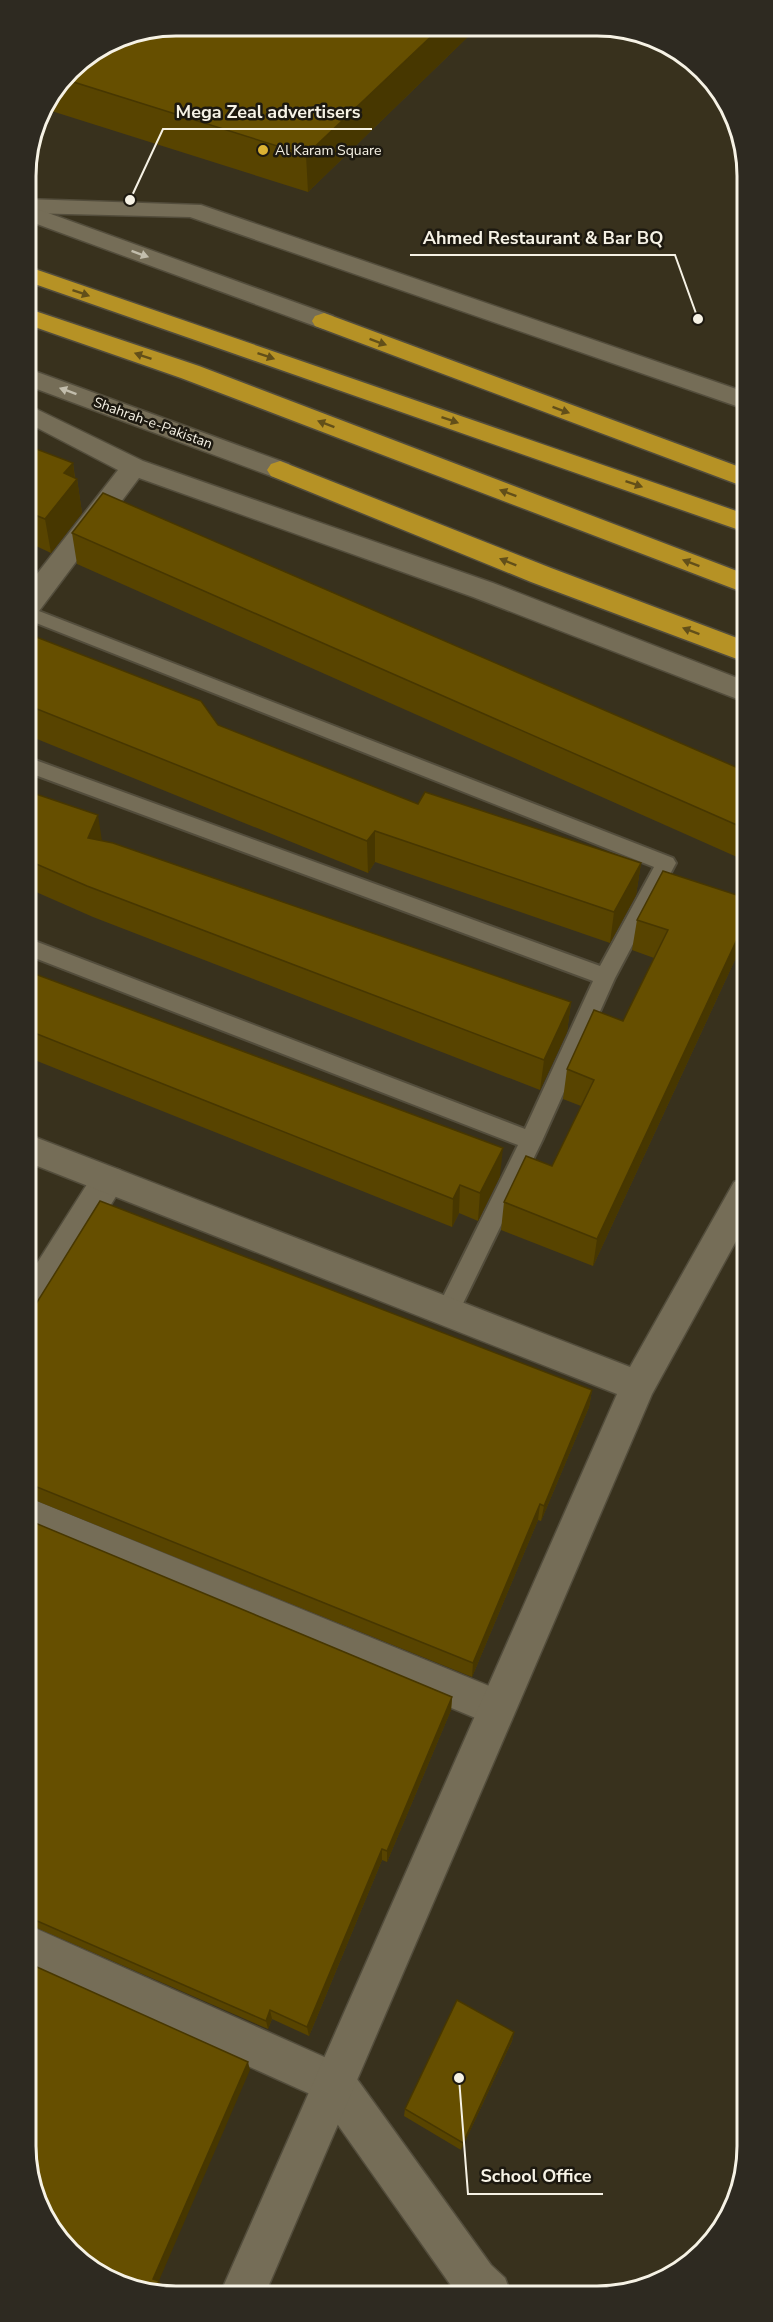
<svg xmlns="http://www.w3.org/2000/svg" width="773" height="2322" viewBox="0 0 773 2322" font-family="'Nunito Sans',sans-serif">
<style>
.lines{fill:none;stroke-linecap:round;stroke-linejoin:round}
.lane-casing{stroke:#534d3c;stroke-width:4}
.street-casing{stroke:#534d3c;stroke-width:3}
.secondary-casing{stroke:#534d3c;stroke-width:3}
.highway-casing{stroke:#534d3c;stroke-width:3}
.lane{fill:#756d57;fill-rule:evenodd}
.street{fill:#756d57;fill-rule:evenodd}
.secondary{fill:#756d57;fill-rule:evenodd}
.highway{fill:#b69225;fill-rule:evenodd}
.wall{fill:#584400}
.shaded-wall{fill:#473700}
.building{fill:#664f00;stroke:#473700;stroke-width:1.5}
.oneway{fill:#c2bdac}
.oneway2{fill:#624f19}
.poi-dot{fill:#dcb233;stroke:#1d1910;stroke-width:2}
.labels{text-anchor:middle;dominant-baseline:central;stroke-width:5;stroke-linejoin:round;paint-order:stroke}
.far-poi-label{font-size:14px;fill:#f6f2e5;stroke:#1d1910;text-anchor:start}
.far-street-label{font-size:14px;fill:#f6f2e5;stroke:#1d1910}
.rim{fill:none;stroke:#f6f2e5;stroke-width:3}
.leader{fill:none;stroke:#f6f2e5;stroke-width:2}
.callout-dot{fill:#f6f2e5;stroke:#1d1910;stroke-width:2}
.callout-label{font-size:18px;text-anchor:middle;font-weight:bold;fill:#f6f2e5;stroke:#1d1910;stroke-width:5;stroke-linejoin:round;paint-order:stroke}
</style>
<rect width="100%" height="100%" fill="#38311d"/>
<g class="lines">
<g class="lane-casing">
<path id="lane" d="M26,606L673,858L676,863L615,978L542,1141L455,1320L447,1323L439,1320L435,1313L518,1145L27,955V938L525,1129L593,981L27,772V757L600,966L654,867L26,619Z"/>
</g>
<g class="street-casing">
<path id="street" d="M26,199L201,205L745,392V409L190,217L26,213Z
M26,404L143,461L493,583L745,681V702L473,597L139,478L36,615L26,617V588L118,470L26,422Z
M108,1166L120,1170L125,1180L120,1190L39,1320L27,1324V1279L96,1170Z
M27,1497L511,1695L516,1708L511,1721L497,1727L28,1531Z
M28,1925L349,2068L491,2265L505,2278L511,2294H457L319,2098L28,1967Z"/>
</g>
<g class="secondary-casing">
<path id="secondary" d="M26,205L333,316L336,321L333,326L324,329L315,326L26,220Z
M26,368L289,464L293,470L289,476L280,479L271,476L26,385Z
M27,1134L630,1367L734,1182L746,1178V1223L652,1394L265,2294H220L617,1394L27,1162Z"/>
</g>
<g class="highway-casing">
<path id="highway" d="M26,266L745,514V532L26,281Z
M26,308L199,366L745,574V593L181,378L26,324Z
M324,313L745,469V487L315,326L312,321L315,316Z
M280,461L551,568L745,641V662L531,582L271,476L267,470L271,464Z"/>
</g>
<use href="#lane" class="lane"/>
<use href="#street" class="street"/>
<use href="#secondary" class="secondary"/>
<use href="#highway" class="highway"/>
</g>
<path class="wall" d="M478,27L308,192L42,108L77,63Z
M26,445L73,463L75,478L77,479L82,513L51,553L36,546L26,558Z
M72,533L745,771L746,861L77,564Z
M26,633L218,725L418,804L641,863L636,895L610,943L375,862L368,873L27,735Z
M27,791L102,841L571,1002L567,1032L540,1090L93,917L27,888Z
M746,898V936L593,1266L501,1230L504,1202L552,1166L581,1106L563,1099L567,1069L623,1021L654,958L632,950L637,920Z
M27,971L500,1176L478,1221L459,1213L452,1227L27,1057Z
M27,1312L592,1390L589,1407L541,1521L538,1520L472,1677L27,1497Z
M28,1520L452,1697L451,1710L387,1862L382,1860L309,2036L272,2019L268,2029L28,1924Z
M514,2032L512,2041L461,2150L404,2116L405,2109Z"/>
<path class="shaded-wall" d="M441,27H478L308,192L306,155Z
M73,463L75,481L77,479L82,513L51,553L45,519L64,473Z
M30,513L36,546L26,558V518Z
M98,815L103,847L88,838Z
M375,831V862L368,873L367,841Z
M641,863L636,895L610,943L614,912Z
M746,920V936L593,1266L597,1239Z
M571,1002L567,1032L540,1090L544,1060Z
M503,1148L500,1176L478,1221L480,1193Z
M460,1185L459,1213L452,1227L453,1199Z
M592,1390L589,1407L541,1521L544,1506Z
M540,1504L538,1520L472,1677L473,1663Z
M452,1697L451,1710L387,1862V1851Z
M382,1849V1860L309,2036L307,2027Z
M270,2010L272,2019L268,2029L266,2021Z
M514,2032L512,2041L461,2150L463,2143Z
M248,2062L250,2070L158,2283L153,2279Z
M159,2281L163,2286L159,2294H153Z"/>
<path class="building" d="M176,26L441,27L306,155L64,79L77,63L119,37Z
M26,445L73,463L64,473L77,479L45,519L30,513L26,518Z
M103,493L745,771L746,829L72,533Z
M26,633L201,701L218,725L418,804L425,792L641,863L614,912L375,831L367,841L27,705Z
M27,791L98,815L88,838L113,843L571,1002L544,1060L87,886L27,860Z
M663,871L746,898V920L597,1239L504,1202L526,1156L552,1166L594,1080L567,1069L594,1010L623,1021L668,930L637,920Z
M27,971L503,1148L480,1193L460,1185L453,1199L27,1030Z
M100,1201L592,1390L544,1506L540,1504L473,1663L27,1483V1312L31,1306L36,1304Z
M28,1520L452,1697L387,1851L382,1849L307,2027L270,2010L266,2021L28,1917Z
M28,1963L248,2062L153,2279L159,2281L153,2294H147L70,2253L28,2175Z
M457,2000L514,2032L463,2143L405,2109Z
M335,2289L346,2294H333Z"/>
<defs><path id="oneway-solid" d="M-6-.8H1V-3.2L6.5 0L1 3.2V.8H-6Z" transform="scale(1.5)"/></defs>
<g class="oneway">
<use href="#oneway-solid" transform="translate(140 254) rotate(20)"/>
<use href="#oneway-solid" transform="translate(68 391) rotate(-160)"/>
</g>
<g class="oneway2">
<use href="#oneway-solid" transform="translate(81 293) rotate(19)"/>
<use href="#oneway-solid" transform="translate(378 342) rotate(20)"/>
<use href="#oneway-solid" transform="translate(143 356) rotate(-161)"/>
<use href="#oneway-solid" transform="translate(266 356) rotate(19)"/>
<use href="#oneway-solid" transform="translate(561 410) rotate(20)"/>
<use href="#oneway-solid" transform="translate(450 420) rotate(19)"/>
<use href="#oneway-solid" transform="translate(326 424) rotate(-159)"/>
<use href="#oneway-solid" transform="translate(634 484) rotate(19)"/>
<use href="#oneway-solid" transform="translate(508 493) rotate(-159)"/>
<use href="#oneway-solid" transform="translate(508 562) rotate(-158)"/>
<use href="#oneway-solid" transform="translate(691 563) rotate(-159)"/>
<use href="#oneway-solid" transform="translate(691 631) rotate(-159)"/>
</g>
<circle class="poi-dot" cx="263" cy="150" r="6"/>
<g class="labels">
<g class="far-poi-label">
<text x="275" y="150">Al Karam Square</text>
</g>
<g class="far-street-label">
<text transform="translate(153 423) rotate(20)">Shahrah-e-Pakistan</text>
</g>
</g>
<path d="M0 0H773V2322H0ZM176 36H597A140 140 0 0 1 737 176V2146A140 140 0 0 1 597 2286H176A140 140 0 0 1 36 2146V176A140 140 0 0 1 176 36Z" fill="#2e2a21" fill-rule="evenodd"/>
<path class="rim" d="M176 36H597A140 140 0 0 1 737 176V2146A140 140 0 0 1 597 2286H176A140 140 0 0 1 36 2146V176A140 140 0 0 1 176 36Z"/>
<path class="leader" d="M130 200L163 129H372M698 319L675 255H410M459 2078L468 2194H603"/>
<g class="callout-dot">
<circle cx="130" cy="200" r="6"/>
<circle cx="698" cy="319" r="6"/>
<circle cx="459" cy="2078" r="6"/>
</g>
<g class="callout-label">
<text x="268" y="118">Mega Zeal advertisers</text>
<text x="543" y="244">Ahmed Restaurant &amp; Bar BQ</text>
<text x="536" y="2182">School Office</text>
</g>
</svg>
